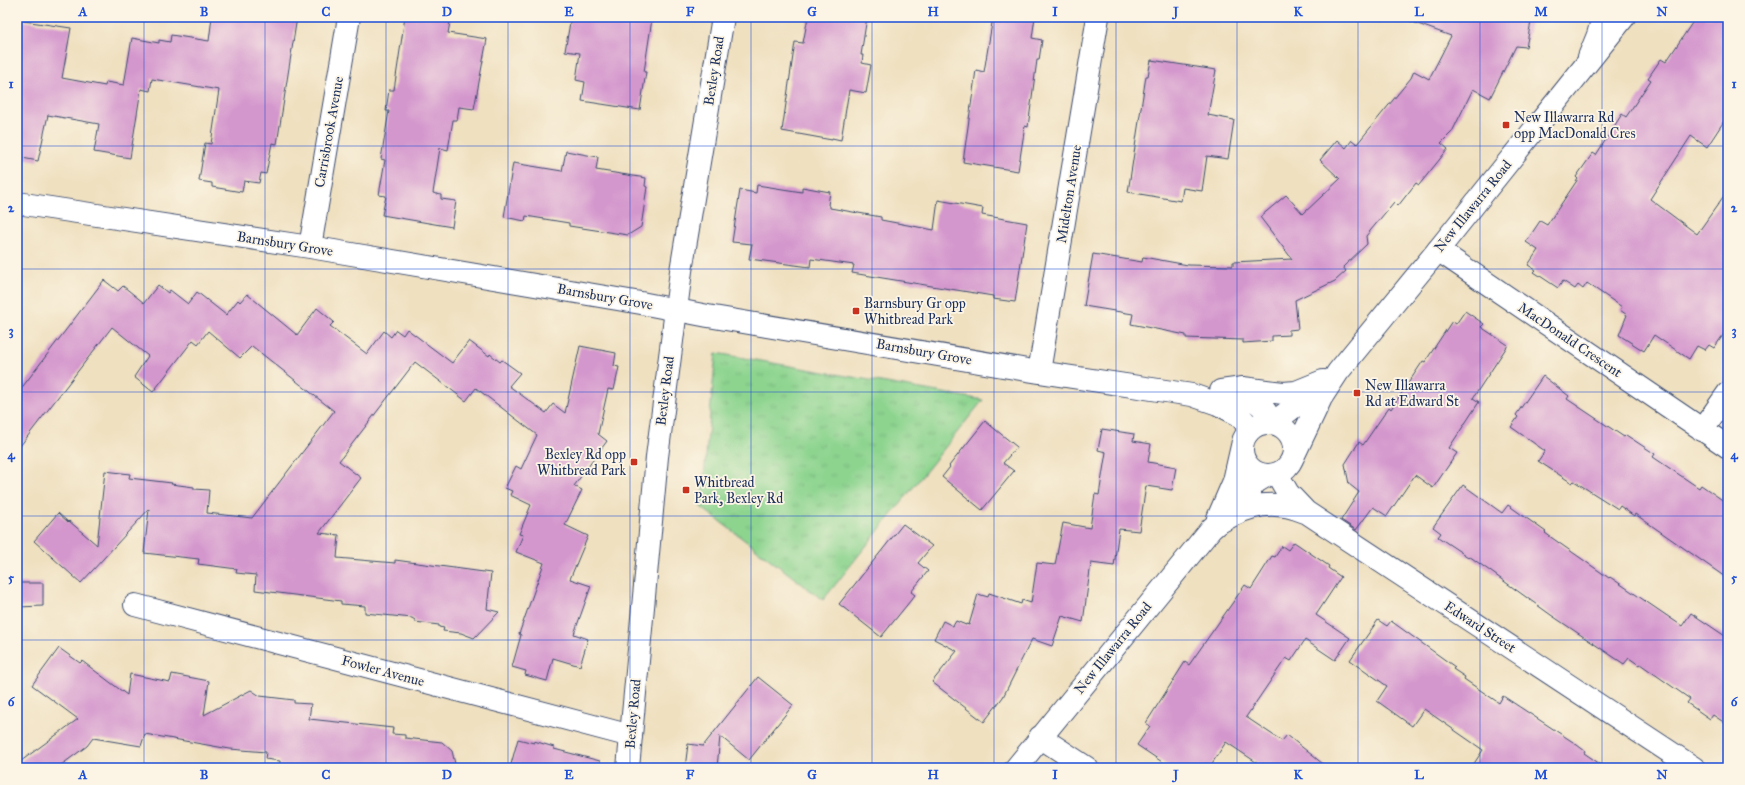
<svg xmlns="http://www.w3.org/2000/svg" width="1745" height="785" viewBox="0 0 1745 785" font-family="'IM FELL Great Primer',serif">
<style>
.park{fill:url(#park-tufts);stroke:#548276}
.building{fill:#d497cd}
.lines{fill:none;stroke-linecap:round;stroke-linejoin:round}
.minor-casing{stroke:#3b4a6d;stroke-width:24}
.secondary-casing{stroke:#3b4a6d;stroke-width:24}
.primary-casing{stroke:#3b4a6d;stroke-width:24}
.minor{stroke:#fff;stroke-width:22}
.secondary{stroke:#fff;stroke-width:22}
.primary{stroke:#fff;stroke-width:22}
.grid{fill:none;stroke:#1d4ed8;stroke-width:1;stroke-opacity:0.55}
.poi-dot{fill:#c8321e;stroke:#fcf5e5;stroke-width:1.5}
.labels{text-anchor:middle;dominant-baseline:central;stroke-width:3.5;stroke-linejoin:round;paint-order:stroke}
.street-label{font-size:14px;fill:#1b2f5e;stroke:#fcf5e5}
.poi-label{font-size:14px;fill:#1b2f5e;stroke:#fcf5e5;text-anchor:start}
.neatline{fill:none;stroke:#1d4ed8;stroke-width:1.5}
.grid-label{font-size:13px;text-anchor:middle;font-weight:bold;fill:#1d4ed8}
</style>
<defs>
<pattern id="park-tufts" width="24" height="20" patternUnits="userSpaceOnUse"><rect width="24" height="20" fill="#8dd48f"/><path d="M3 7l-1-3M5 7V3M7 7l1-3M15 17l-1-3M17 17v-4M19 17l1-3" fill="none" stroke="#79b67e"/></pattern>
</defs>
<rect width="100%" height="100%" fill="#fcf5e5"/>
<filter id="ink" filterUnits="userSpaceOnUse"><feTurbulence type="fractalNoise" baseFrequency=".025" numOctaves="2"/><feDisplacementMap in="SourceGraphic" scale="8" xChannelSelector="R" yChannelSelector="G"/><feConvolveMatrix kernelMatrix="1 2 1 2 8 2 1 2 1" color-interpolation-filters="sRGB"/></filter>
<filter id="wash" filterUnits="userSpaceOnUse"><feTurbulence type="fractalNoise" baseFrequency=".012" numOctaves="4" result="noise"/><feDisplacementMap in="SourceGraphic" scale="16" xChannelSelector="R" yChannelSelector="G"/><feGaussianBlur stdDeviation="0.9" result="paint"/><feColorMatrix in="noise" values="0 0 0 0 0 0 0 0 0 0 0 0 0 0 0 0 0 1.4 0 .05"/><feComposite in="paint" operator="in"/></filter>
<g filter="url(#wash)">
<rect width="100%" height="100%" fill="#efe0c0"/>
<path class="park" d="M716,353L983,400L823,600L701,507Z"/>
<g id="blocks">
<path class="building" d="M212,17H297L277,144L272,143L266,174L261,173L259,183L244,181L242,192L212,187V183L199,181L205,143L211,144L219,90L152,79L150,91L141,89L130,158L94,152L99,124L48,115L38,161L17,157V20L71,28L62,78L105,86L106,82L124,85L132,38L159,43V40L170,42L171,35L209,41Z
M405,17H451L448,33L487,39L474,109L459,107L457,120H453L448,150L440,148L433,193L441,195V199L456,201L452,227L382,215L386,196L379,195L385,160L381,159L389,111H386L389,90H394Z
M571,17H637L652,19L644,72H646L640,110L582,101L585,82L576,80L580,53L565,51Z
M808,17H867L861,55H863L862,63L871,65L866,93L849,90L841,140L832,138V140L782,131L795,42L803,43Z
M993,17H1035L1032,38L1042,40L1039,60H1037L1028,127L1025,126L1018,171L963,162L976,70L984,72Z
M1408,17H1532L1526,47L1516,46L1490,98L1473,89L1452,132L1441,143L1448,149L1419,185L1416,183L1398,206L1394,202L1366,236L1367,244L1343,267L1346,271L1335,281L1295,300L1298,329L1289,330V335L1272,336V341L1243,343V340L1186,338V335L1131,324L1133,314L1084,306L1093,254L1142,262L1143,257L1188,265L1233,266V262L1292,259L1260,217L1286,195L1303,214L1340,179L1320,160L1337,140L1346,148L1352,140L1357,144L1411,78L1414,71L1429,79L1451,36L1407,20Z
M1696,17H1728V115L1707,147L1691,136L1650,199L1697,234L1728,190V328L1714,348L1709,345L1705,350L1697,346L1689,359L1654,335L1644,351L1619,335L1627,315L1620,310L1622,307L1587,283L1583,289L1578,285L1575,289L1563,281L1558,288L1534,272L1536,270L1528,265L1538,250L1526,242L1540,221L1547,225L1578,179L1576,177L1593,153L1596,155L1622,114L1626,117L1651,80L1648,78L1661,59L1666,62Z
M1151,60L1216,70L1208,115L1234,120L1228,159L1207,156L1202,191L1183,188L1181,201L1128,192L1146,76H1148Z
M566,151L598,157L596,170L646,178L645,186L647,187L641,227L628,235L569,226V223L526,216L525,221L504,217L513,163L562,171Z
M757,185L802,192V187L830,192L828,205L830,206V208L881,217V220L934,230L938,200L983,208L982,215L1027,223L1015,302L993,299V296L852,273L854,265L811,259L810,267L749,259L752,244L732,242L740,190L756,193Z
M104,280L118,291L123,286L144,303L158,285L168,293L170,290L188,304L197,292L226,315L238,300L240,302L247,294L297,335L317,308L334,322L330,326L367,354L384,331L391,337L396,330L403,335L407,329L452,363L469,341L489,356L490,354L500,362L502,360L520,373L509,386L546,413L553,404L565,413L580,346L616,353L614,366L619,367L614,390L608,389L598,434L607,441L574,486L582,490L565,525L588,536L570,579L591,586L574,634L588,639L580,666L553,658L547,681L525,675L526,671L512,667L521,635L519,634L544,563L516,552L523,535L519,534L531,505L510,495L512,491L505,488L516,466L521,469L537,435L476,388L466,401L415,362L339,461L361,478L319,533L339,535L337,558L395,563V560L491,573L487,609L499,612L474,638L461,633L443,631L444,628L439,627V625L415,622V620L412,618L365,613V606L341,604V601L255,590L256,575L236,573L237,569L198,564L199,559L144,553L149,509L81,583L34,541L58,513L68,522L69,521L97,545L105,471L130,474L129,478L172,483L171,484L194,487V489L209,490L207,513L252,518L334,411L252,346L240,358L208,331L198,344L193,340L153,392L134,377L148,356L112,327L17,450V394Z
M1465,311L1484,324L1481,327L1508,345L1473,398L1479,402L1449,448L1457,453L1433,488L1415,475L1387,516L1373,507L1356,530L1341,520L1359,492L1349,484L1345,464L1359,442L1363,445L1389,407L1391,409L1423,361L1425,362L1452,321L1456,324Z
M1543,376L1569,396L1567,399L1624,437L1626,435L1655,454L1653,457L1699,488L1701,485L1728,504V579L1635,514L1634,516L1620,506L1618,509L1574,481L1572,483L1538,461L1545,451L1511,427L1518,417L1516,415Z
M985,421L1017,447L1003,463L1014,471L982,510L942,477L950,467L949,466Z
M1102,429L1134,434L1133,441L1151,444L1148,462L1176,467L1172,490L1146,486L1139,531L1119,529L1114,566L1091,563L1083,622L1062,616L1052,646L1032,639L1003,697L984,722L932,682L957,651L934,639L943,621L953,626L956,621L966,625V624L969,625L978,594L988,597L989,593L1021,604L1022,600L1031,603L1037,563L1055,565L1063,523L1090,528L1095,494L1099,495L1106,452L1098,450Z
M1463,485L1502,513L1508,505L1546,532L1545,533L1609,578L1610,577L1682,626L1691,613L1728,638V725L1713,715L1710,719L1687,703L1690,699L1640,664L1639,665L1629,658L1624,664L1551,615L1469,556L1468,557L1438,537L1441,533L1433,527Z
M903,524L932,546L918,563L928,571L911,592L915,595L881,637L839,604Z
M1294,542L1329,566L1328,568L1341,577L1316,615L1350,638L1335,660L1305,640L1291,661L1286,658L1246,717L1282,741L1287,735L1328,768H1265L1226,742L1209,768H1171L1137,745L1150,726L1146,723L1185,662L1189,665L1245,585L1251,589L1272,556L1275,557L1282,546L1288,550Z
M17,583H43V606L17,607Z
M1378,620L1387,626L1391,621L1455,667L1453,669L1465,677L1464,679L1499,703L1503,696L1573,742L1585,751L1584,753L1606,768H1471L1483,750L1424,709L1412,726L1377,701L1387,686L1350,660Z
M59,648L80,663L82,661L127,695L130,674L170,682L172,674L209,681L204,715L251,690L260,696L294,700V703L311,704L309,719L393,728L392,734L405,735V738L442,742L452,751L456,768H280V761L265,759L266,752L230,749L145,734L141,746L93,738L87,746L57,768H17V764L78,719L32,685Z
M758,677L793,705L749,760L720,736L717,768H685L688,744L703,746Z
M518,739L534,743V741L554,747V749L600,761V768H510Z"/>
</g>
</g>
<g filter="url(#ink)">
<use href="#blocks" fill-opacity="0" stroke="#3b4a6d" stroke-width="1"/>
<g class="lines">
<g class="minor-casing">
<path id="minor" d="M1589,57L1598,35L1603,17
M17,203L310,247L641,303L708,316L1039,372L1192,395L1218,404L1239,415L1246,423L1248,432
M310,247L349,17
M1438,250L1728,447
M1039,372L1098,17
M1221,391L1243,388L1283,393L1296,392L1323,381
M1234,392C1250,397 1266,404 1270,422
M1702,430L1728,393
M1277,474L1288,493L1306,512L1694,768
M1222,521C1250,504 1274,499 1305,512
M135,605L631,736
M1040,737L1087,768"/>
</g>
<g class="secondary-casing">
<path id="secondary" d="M1242 449a26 26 0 1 1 52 0a26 26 0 1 1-52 0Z
M1273,423L1328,381
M1293,457L1321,398L1338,372L1438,250L1624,17
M1218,518L1234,481L1242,446
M1016,768L1211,529L1237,506L1256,482L1266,476"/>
</g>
<g class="primary-casing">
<path id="primary" d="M628,768L657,457L681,271L723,17"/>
</g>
<use href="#minor" class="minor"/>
<use href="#secondary" class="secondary"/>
<use href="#primary" class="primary"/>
</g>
</g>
<path class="grid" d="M144,17V768M265,17V768M386,17V768M508,17V768M630,17V768M751,17V768M872,17V768M994,17V768M1116,17V768M1237,17V768M1358,17V768M1480,17V768M1602,17V768M17,146H1728M17,269H1728M17,392H1728M17,516H1728M17,640H1728"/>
<g class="poi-dot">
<rect x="1502" y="121" width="8" height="8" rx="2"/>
<rect x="852" y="307" width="8" height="8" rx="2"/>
<rect x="1353" y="389" width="8" height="8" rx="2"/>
<rect x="630" y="458" width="8" height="8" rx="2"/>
<rect x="682" y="486" width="8" height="8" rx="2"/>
</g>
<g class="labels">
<g class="street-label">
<text transform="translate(714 71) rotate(-81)">Bexley Road</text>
<text transform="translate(329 132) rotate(-80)">Carrisbrook Avenue</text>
<text transform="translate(1069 194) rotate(-81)">Midelton Avenue</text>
<text transform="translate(1473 206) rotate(-51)">New Illawarra Road</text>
<text transform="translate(285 244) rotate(9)">Barnsbury Grove</text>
<text transform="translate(605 297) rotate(10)">Barnsbury Grove</text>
<text transform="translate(1570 340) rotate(34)">MacDonald Crescent</text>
<text transform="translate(924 352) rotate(10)">Barnsbury Grove</text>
<text transform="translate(665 391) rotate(-83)">Bexley Road</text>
<text transform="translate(1480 627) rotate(33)">Edward Street</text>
<text transform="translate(1113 648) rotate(-51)">New Illawarra Road</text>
<text transform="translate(383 671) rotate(15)">Fowler Avenue</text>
<text transform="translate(633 714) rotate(-85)">Bexley Road</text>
</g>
<g class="poi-label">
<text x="1514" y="117">New Illawarra Rd<tspan x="1514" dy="16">opp MacDonald Cres</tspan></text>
<text x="864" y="303">Barnsbury Gr opp<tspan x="864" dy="16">Whitbread Park</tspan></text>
<text x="1365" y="385">New Illawarra<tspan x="1365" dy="16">Rd at Edward St</tspan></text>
<text x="626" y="454" text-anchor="end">Bexley Rd opp<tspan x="626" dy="16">Whitbread Park</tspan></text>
<text x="694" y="482">Whitbread<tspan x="694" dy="16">Park, Bexley Rd</tspan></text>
</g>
</g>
<rect width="1745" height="785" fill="none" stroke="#fcf5e5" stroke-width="44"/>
<rect x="22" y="22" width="1701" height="741" class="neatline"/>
<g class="grid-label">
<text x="83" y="16">A</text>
<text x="204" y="16">B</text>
<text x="326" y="16">C</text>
<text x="447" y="16">D</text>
<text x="569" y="16">E</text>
<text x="690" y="16">F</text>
<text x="812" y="16">G</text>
<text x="933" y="16">H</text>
<text x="1055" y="16">I</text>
<text x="1176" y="16">J</text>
<text x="1298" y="16">K</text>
<text x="1419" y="16">L</text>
<text x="1541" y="16">M</text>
<text x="1662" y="16">N</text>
<text x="11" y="88">1</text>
<text x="1734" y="88">1</text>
<text x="11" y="212">2</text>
<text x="1734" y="212">2</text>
<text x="11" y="335">3</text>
<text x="1734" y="335">3</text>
<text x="11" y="459">4</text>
<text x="1734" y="459">4</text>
<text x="11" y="582">5</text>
<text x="1734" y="582">5</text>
<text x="11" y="706">6</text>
<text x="1734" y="706">6</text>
<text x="83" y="779">A</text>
<text x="204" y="779">B</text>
<text x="326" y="779">C</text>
<text x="447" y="779">D</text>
<text x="569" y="779">E</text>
<text x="690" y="779">F</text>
<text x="812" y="779">G</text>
<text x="933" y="779">H</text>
<text x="1055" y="779">I</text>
<text x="1176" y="779">J</text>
<text x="1298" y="779">K</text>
<text x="1419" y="779">L</text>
<text x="1541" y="779">M</text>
<text x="1662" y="779">N</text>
</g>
</svg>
